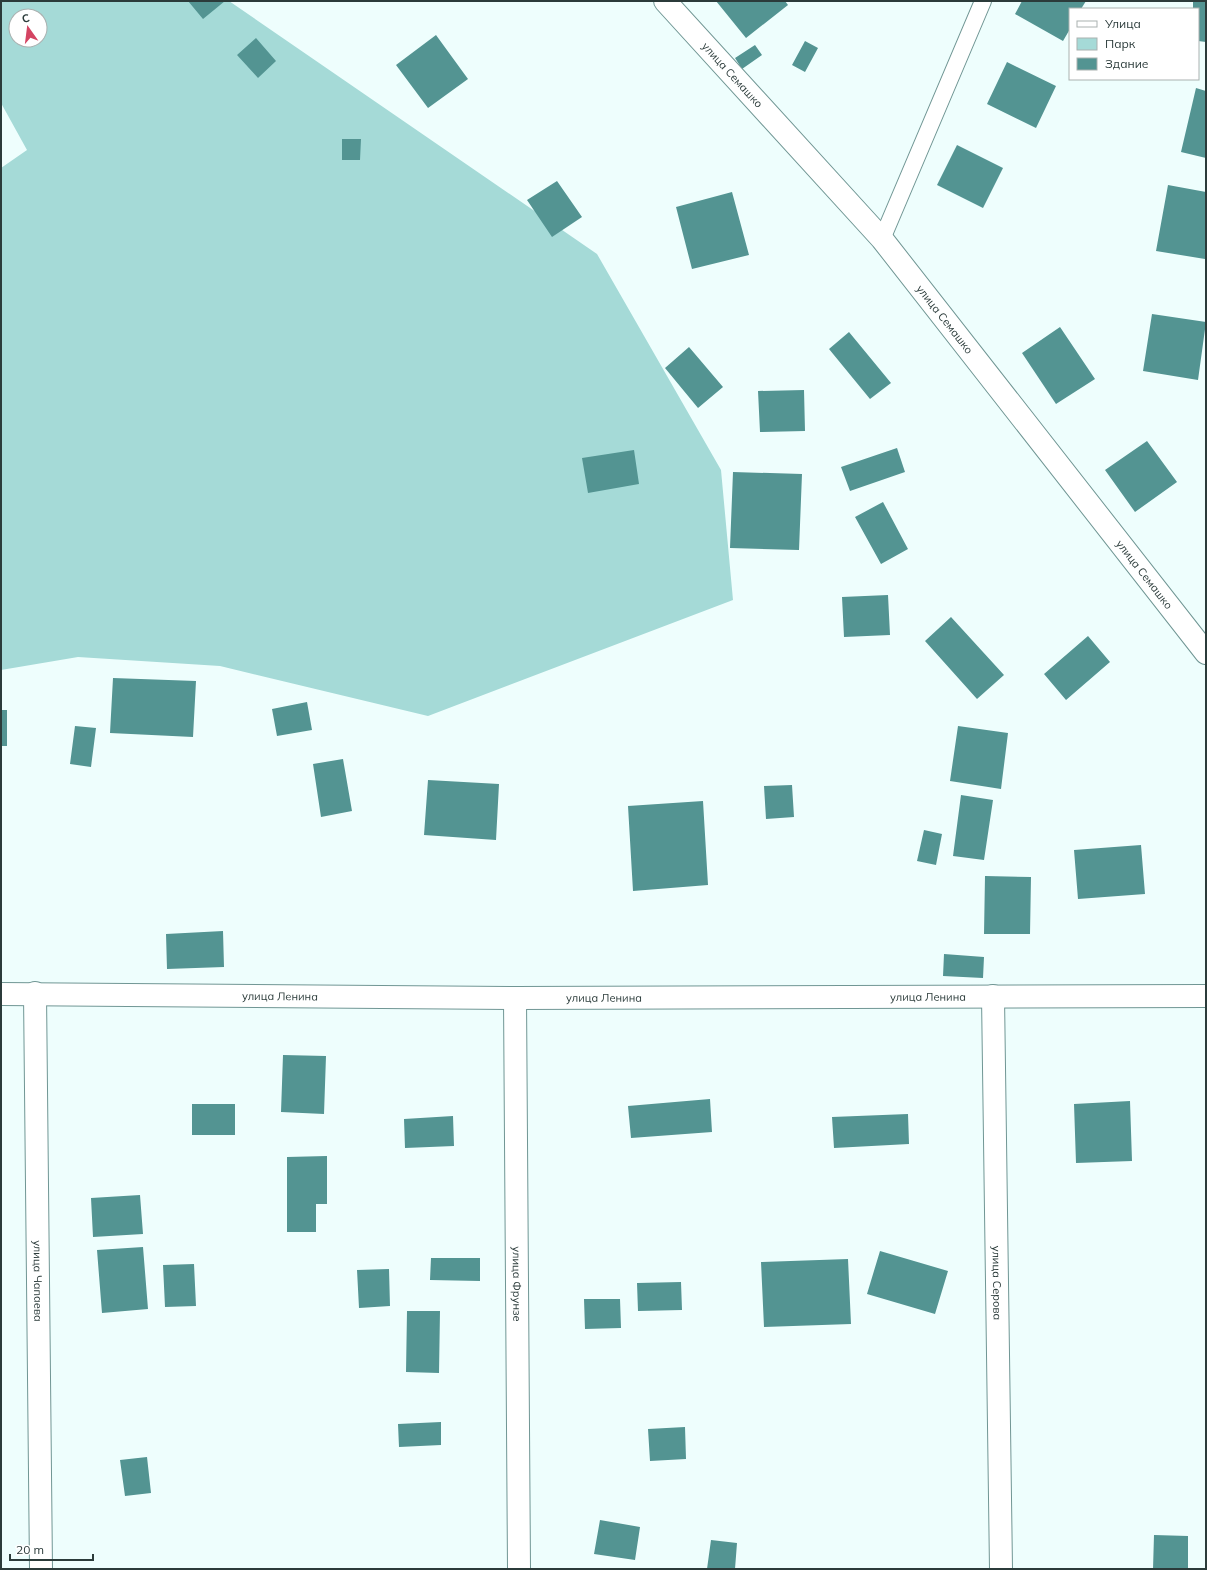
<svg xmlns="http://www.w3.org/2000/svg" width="1207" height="1570" viewBox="0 0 1207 1570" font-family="Mulish,sans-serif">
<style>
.green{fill:#a5dad7;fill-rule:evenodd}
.building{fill:#539492}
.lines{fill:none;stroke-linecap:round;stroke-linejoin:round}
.service-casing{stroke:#709694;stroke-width:18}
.minor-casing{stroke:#709694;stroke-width:24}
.tertiary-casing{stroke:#709694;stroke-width:24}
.service{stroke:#fff;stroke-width:16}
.minor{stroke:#fff;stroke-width:22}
.tertiary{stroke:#fff;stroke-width:22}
.labels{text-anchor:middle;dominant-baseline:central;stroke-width:3.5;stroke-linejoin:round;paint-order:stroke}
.street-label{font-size:11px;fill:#2b3b3a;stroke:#fff}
</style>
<rect width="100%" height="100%" fill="#eefefd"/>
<path class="green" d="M1,1H229L597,254L721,470L733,600L428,716L220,666L78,657L1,670V168L27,150L1,103ZM16,16H40V40H16Z"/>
<path class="building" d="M188,1H225L203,19Z
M716,1H785L788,5L746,38Z
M1022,1H1086L1081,9H1070V29L1063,41L1015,14Z
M1193,1H1206V42L1198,41V9H1193Z
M436,35L468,79L428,108L396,65Z
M256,38L276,61L258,78L237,55Z
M805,41L818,48L805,72L792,65Z
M755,45L762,55L742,69L735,58Z
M1007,62L1056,86L1036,128L987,104Z
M1196,88L1206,91V158L1181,152Z
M342,139H361L360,160H342Z
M957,145L1003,168L983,208L937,185Z
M557,181L582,217L552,237L527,200Z
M1168,185L1206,192L1205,259L1156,251Z
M732,192L749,255L692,269L676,207Z
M1152,314L1206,322L1198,380L1143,371Z
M1060,327L1095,379L1056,404L1022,353Z
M849,332L891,383L870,399L829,349Z
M689,347L723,387L698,408L665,368Z
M804,390L805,431L760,432L758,391Z
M1147,441L1177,482L1135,512L1105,470Z
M897,448L905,472L850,491L841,467Z
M634,450L639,484L588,493L582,458Z
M733,472L802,474L799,550L730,548Z
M883,502L908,549L881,564L855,517Z
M888,595L890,635L844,637L842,597Z
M951,617L1004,675L977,699L925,641Z
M1088,636L1110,662L1066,700L1044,674Z
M113,678L196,681L193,737L110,733Z
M307,702L312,730L277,736L272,709Z
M1,710H7V746H1Z
M75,726L96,728L91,767L70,764Z
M958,726L1008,733L1001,789L950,781Z
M343,759L352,811L321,817L313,764Z
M428,780L499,784L496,840L424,835Z
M792,785L794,817L766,819L764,786Z
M961,795L993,800L984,860L953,856Z
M703,801L708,885L633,891L628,806Z
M924,830L942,834L936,865L917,861Z
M1141,845L1145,894L1078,899L1074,850Z
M985,876L1031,877L1030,934H984Z
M223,931L224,967L167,969L166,934Z
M944,954L984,957L983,978L943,976Z
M283,1055L326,1056L324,1114L281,1112Z
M710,1099L712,1132L631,1138L628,1106Z
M1130,1101L1132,1161L1076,1163L1074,1104Z
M192,1104H235V1135H192Z
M908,1114L909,1144L834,1148L832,1117Z
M453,1116L454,1146L405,1148L404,1119Z
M327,1156V1204H316V1232H287V1157Z
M140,1195L143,1234L93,1237L91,1198Z
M143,1247L148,1309L102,1313L97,1250Z
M880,1251L948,1271L935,1314L867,1294Z
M431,1258H480V1281L430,1280Z
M848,1259L851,1324L764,1327L761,1262Z
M194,1264L196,1306L165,1307L163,1265Z
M389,1269L390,1306L359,1308L357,1270Z
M681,1282L682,1310L638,1311L637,1283Z
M584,1299H620L621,1328L585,1329Z
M407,1311H440L439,1373L406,1372Z
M441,1422V1445L399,1447L398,1424Z
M685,1427L686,1459L650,1461L648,1429Z
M147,1457L151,1493L125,1496L120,1460Z
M600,1520L640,1527L635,1560L594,1554Z
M1154,1535L1188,1536V1569H1153Z
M711,1540L737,1543L735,1569H707Z"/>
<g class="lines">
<g class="service-casing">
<path id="service" d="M882,239L983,1"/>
</g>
<g class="minor-casing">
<g id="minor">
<path id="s1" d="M665,1L882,239L1206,653"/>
<path id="s2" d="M35,993L41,1569"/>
<path id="s3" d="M993,996L1001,1569"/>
<path id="s4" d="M515,998L519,1569"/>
</g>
</g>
<g class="tertiary-casing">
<g id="tertiary">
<path id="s5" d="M1,994L515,998L1206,996"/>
</g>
</g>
<use href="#service" class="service"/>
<use href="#minor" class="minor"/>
<use href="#tertiary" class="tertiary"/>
</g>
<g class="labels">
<g class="street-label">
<text stroke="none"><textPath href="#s1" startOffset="100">улица Семашко</textPath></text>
<text stroke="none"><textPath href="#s1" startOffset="424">улица Семашко</textPath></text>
<text stroke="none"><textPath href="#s1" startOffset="748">улица Семашко</textPath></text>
<text stroke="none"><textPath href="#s5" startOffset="279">улица Ленина</textPath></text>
<text stroke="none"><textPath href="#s5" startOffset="927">улица Ленина</textPath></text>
<text stroke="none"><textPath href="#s5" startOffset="603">улица Ленина</textPath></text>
<text stroke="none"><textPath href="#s2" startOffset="288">улица Чапаева</textPath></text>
<text stroke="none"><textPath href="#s3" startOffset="287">улица Серова</textPath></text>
<text stroke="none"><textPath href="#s4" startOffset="286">улица Фрунзе</textPath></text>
</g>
</g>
<rect width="1207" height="1570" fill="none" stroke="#2b3b3a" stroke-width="4"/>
<rect x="1069" y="8" width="130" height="72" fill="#ffffff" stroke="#aab1b0"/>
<rect x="1077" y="21" width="20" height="6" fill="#ffffff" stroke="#aab1b0"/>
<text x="1105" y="28" font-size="12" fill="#2b3b3a">Улица</text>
<rect x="1077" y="38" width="20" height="12" fill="#a5dad7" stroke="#aab1b0"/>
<text x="1105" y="48" font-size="12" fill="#2b3b3a">Парк</text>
<rect x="1077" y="58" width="20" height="12" fill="#539492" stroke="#aab1b0"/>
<text x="1105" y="68" font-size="12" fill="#2b3b3a">Здание</text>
<g transform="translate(28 28) rotate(346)"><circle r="19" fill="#ffffff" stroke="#aab1b0"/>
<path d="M0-3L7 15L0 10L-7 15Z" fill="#d44462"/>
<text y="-6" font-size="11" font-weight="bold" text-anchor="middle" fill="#2b3b3a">С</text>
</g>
<path d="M10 1554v6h83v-6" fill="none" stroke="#2b3b3a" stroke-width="2"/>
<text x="16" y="1554" font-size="12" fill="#2b3b3a" stroke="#ffffff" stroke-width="3" paint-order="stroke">20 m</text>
</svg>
